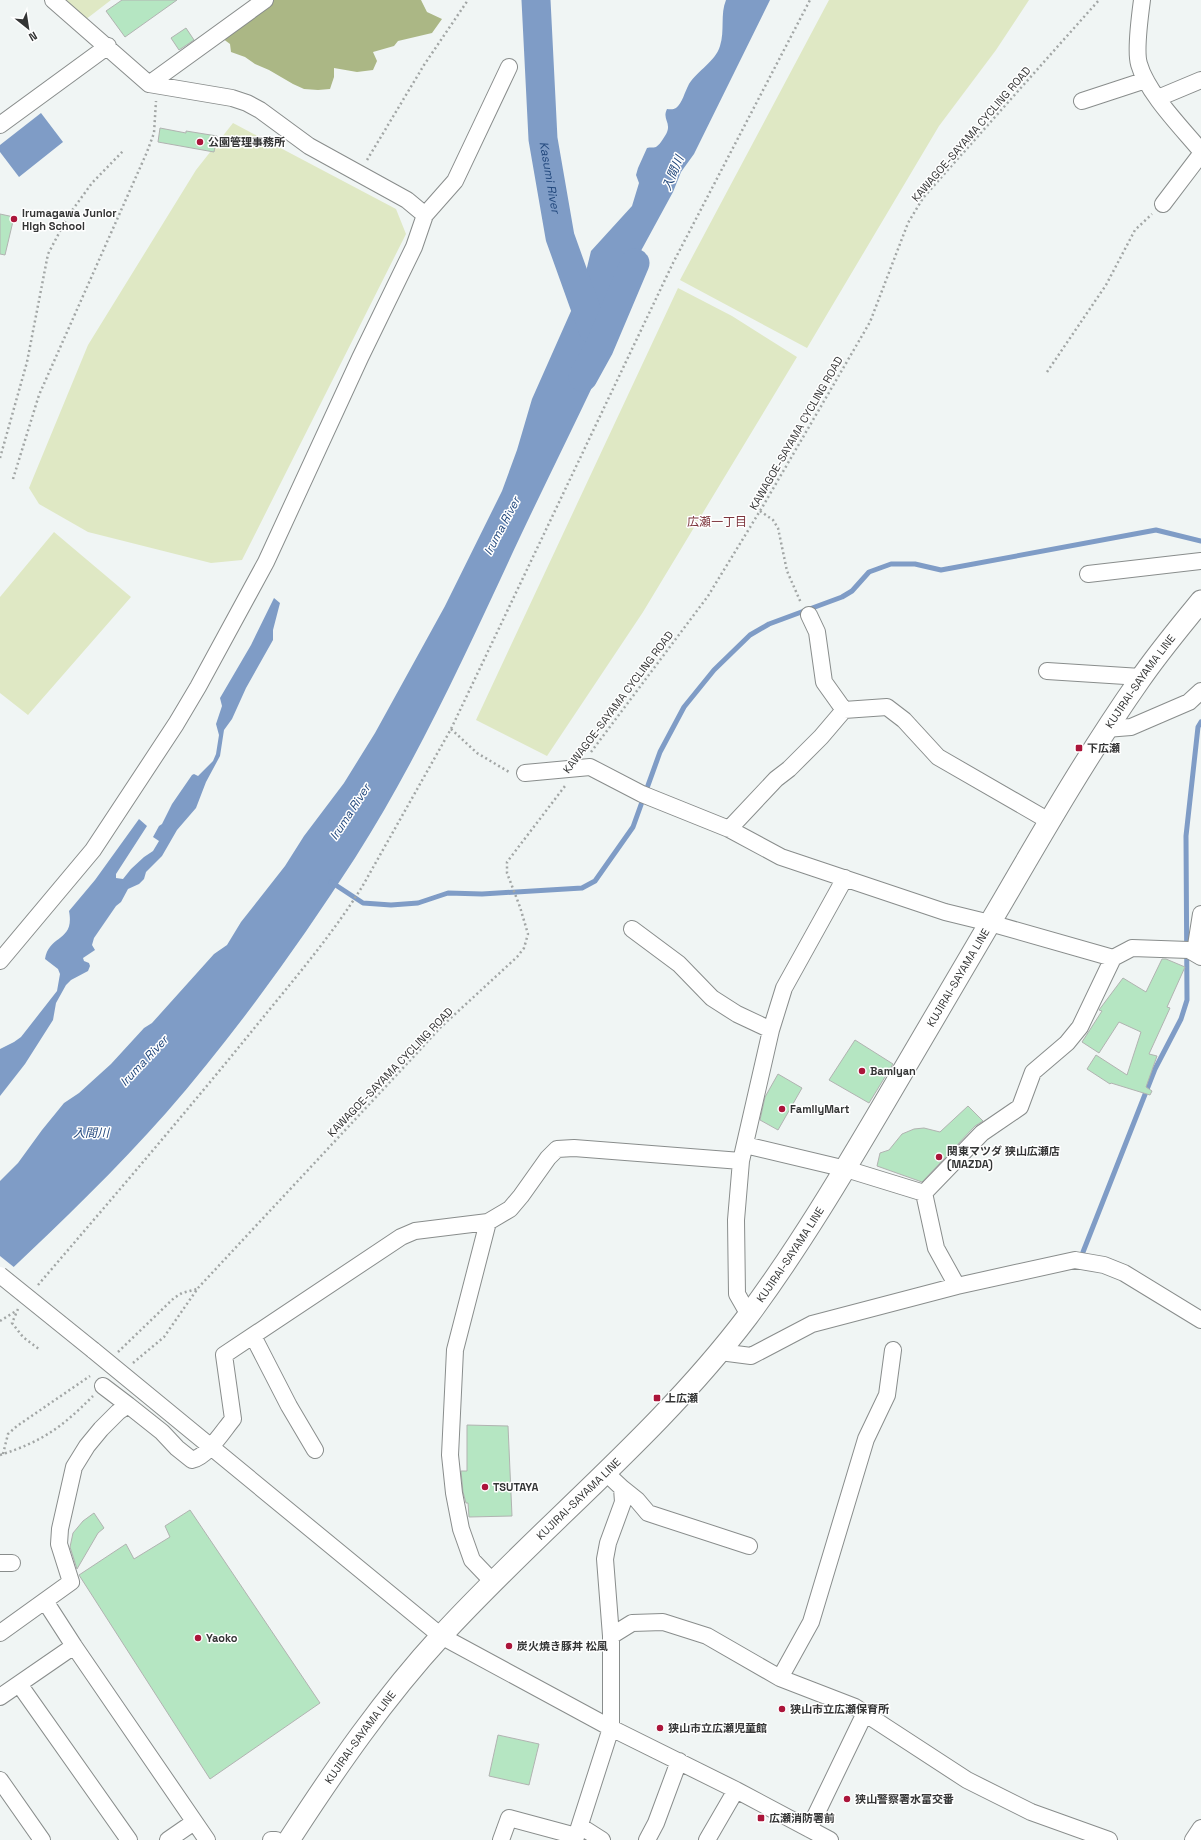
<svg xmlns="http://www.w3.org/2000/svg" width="1201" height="1840" viewBox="0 0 1201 1840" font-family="'Space Grotesk','Noto Sans JP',sans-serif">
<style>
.green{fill:#dfe8c4}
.forest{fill:#abb785}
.water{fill:#7f9cc6}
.pier{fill:#f0f5f4}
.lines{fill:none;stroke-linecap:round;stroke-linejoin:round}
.stream{stroke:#7f9cc6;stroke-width:5}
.river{stroke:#7f9cc6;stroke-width:29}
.building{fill:#b5e6c2;stroke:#b1b3b1}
.minor-casing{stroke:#898d8c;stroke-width:18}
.major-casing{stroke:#898d8c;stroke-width:23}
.path{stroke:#a2a6a5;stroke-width:2.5;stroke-dasharray:2 3;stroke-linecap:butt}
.minor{stroke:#fff;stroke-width:16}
.major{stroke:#fff;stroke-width:21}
.minor-bridge-casing{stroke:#898d8c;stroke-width:18;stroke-linecap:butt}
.minor-bridge{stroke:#fff;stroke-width:16}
.poi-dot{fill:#ab153a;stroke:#fff;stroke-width:1.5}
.labels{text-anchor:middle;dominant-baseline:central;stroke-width:3;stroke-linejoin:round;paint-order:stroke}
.street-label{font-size:11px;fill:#343535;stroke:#fff}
.poi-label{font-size:11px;font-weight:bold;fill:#343535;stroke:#fff;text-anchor:start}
.water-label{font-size:12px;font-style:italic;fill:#22487d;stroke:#fff}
.neighbourhood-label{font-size:12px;fill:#7d353d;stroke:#fff}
</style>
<rect width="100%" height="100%" fill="#f0f5f4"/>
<path class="green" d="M62,0H111L85,20Z
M829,0H1029L996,50L939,126L807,348L680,280Z
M233,123L396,209L406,234L242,560L211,563L88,532L39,504L29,488L88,345L196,170Z
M678,288L732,316L797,357L643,612L547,756L476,720Z
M54,532L131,597L28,715L0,693V597Z"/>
<path class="forest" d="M274,0H421L427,12L442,19L432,33L398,41L394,46L373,52L377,61L373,70L357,72L334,68V77L330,89L318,90L304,89L293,84L269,70L255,64L245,57L231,52L230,44L222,38Z"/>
<path class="water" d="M726,0H770L694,154L681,172L673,192L636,260L626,286L607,323L602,342L590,369V376L596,379C571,432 545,484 520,537C469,646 420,756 355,858C298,946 235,1034 166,1113C114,1172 57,1226 0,1280V1181L18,1163L42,1130L64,1103L79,1093L111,1064L144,1028L152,1023L214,954L227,945L241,922L285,866L304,836L344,783L375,733L445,606L502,491L517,450L532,399L583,284L591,251L632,206L639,183L636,175L638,168L647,148C650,147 653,148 656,147C659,145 661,142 663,139C675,123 661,121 667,109C669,109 673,110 676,108C682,104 685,91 689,84C698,70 715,62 720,46C725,31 720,14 726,0Z
M41,113L63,142L19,177L0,152V145Z
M274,598L280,603L273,630V640L246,688L232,719L224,730L220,756L206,782L196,808L177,830L162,856L146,872L144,879L139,884L128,889L121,902L116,906L94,938L92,945L95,950L83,958L84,961L89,963L90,966L88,971L71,980L66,985L56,1003L53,1020L25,1064L0,1096V1049L14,1042L21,1037L57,991L60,974L58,969L45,959C49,934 75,942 69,911L95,880L139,819L147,826L116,874V878L123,879L131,869L144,857L153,851L159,841L153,837L159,826L162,824L172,804L192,775L194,774L198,776L213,761L216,754L219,735L216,724L222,706L220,698L251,645Z"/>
<path class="pier" d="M0,1256L15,1268L0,1282Z"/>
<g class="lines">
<path class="stream" d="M331,882L363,903L391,905L418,903L448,893L482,894L582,888L595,881L633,827L660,752L684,707L714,670L750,635L769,624L842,597L852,591L869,572L891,564H915L941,570L1156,530L1201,541
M1083,1252L1155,1069L1181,1019L1187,1000L1186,836L1198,727L1201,722"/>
<g class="river">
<path id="s1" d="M536,0L543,139L560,237L593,329"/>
<path d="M583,377L599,348L635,263"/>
</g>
</g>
<path class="building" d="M122,0H177L125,37L106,11Z
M186,28L194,40L179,50L171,38Z
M160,128L186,133V131L217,136L214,152L158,142Z
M0,214L14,217L5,255L0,254Z
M1162,959H1166L1185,967L1167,1007L1170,1008L1149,1054L1157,1056L1146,1087L1152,1091L1150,1095L1111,1083L1110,1084L1087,1069L1096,1055L1127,1075L1141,1032L1119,1022L1099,1053L1082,1042L1102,1011L1099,1010L1123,978L1146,992Z
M855,1040L893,1064L869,1103L829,1080Z
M778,1074L802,1088L778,1130L760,1120L765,1097Z
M968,1106L983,1121L975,1126L922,1182L877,1166L880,1153L889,1150L902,1134L914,1129L924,1128L940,1132Z
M467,1425L508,1426L512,1516L469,1517L468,1503H466L463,1492L461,1471H467Z
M190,1510L320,1703L210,1779L79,1575L126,1544L134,1559L170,1537L165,1526Z
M94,1513L104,1528L98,1533L77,1569L70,1547L73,1533L83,1521Z
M498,1735L539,1744L529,1785L489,1776Z"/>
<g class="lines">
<g class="minor-casing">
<path id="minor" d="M53,0L149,84L232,98L247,103L260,110L309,146L407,200L425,215
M1142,0C1140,15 1135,51 1139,64C1147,93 1182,128 1201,151
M149,84L265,0
M1158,98L1201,80
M1082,101L1146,80
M0,125L108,46
M1163,204L1201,154
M1088,574L1201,561
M809,615L817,632L824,682L844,710L887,707L904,720L938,757L1049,821
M1047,671L1141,677
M1106,729L1131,727L1189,702L1201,691
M525,773L590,767L642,794L729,829L781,857L945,912L990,923L1113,958L1132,948L1189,950L1201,957
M729,829L776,779L789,769L821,737L844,710
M632,929L679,964L712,998L737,1014L771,1030
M1195,952L1201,914
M0,961L93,850L176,724L198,687L266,562L360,358L414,247L425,215L455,181L509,67
M745,1145L846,1169L924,1193
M488,1222L455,1350L450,1455L454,1493L461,1529L472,1560L493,1582
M957,1286L936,1248L924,1193L982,1133L1020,1107L1033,1072L1067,1043L1080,1027L1113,958
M749,1315L737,1294L736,1220L741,1161L771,1030L784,988L845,878
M253,1336L289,1406L315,1450
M93,1350L441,1636L611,1728L736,1790L830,1840
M720,1352L751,1356L812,1324L957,1286L1075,1260L1104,1265L1124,1273L1201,1320
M103,1386L128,1405
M606,1473L622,1488L623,1502L608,1543L605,1559L611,1636
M622,1488L637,1500L648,1513L749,1546
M0,1563H12
M45,1601L74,1646L207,1840
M0,1633L71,1582L59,1544L60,1529L74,1467L87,1446L101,1429L118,1412L128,1405L162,1432L177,1448L192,1460C207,1457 223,1431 233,1419L224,1355L401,1237L415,1231L488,1222L510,1209L521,1196L548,1158L557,1149L574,1148L741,1161
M780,1678L811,1622L866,1439L887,1395L893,1350
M19,1684L129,1840
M0,1697L74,1646
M0,1780L42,1840
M580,1826L602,1840
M809,1829L865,1713
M168,1840L194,1822
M271,1840H276
M501,1840L509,1818L576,1836
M575,1840L611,1728V1636L632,1623L663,1622L707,1636L780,1678L855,1707L967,1780L1031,1812L1109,1840
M647,1840L656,1823L679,1761
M707,1840L736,1790
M1193,1840L1201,1828"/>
</g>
<g class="major-casing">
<g id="major">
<path id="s2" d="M289,1840C335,1769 384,1698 442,1635C542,1526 659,1434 748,1316C799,1247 843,1173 886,1100C925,1033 965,966 1004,899C1047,825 1090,751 1139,681C1158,653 1180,627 1201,601"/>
</g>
</g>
<path class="path" d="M367,160L424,65L468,0
M1047,372L1106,285L1135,230L1152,214
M0,458L27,362L48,254L68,216L92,183L124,150
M13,479L39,395L147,152L154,133L156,101
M760,511L773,520L778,528L787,571L801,603
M451,729L477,753L509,772
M591,752L708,596L763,506L870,322L908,223L923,198L1099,0
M38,1285C110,1201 182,1117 252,1031C290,984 330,938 362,887L451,729L673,263L810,0
M18,1309L12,1323L23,1337L39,1349
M0,1321L16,1311
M118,1352L174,1298L182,1293L197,1289
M133,1363L164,1337L198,1288L418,1052L440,1028L517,957L524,948L528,934L520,907L507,873V862L565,786
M3,1454L8,1434L17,1426L90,1376
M0,1455C43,1441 61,1428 93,1396"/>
<use href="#minor" class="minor"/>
<use href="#major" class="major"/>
<g class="minor-bridge-casing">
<path id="minor-bridge" d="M0,1275L93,1350"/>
</g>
<use href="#minor-bridge" class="minor-bridge"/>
</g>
<g class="poi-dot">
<circle cx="200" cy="142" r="4"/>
<circle cx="14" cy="219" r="4"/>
<rect x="1075" y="744" width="8" height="8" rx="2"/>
<circle cx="862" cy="1071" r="4"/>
<circle cx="782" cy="1109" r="4"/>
<circle cx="939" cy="1157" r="4"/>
<rect x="653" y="1394" width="8" height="8" rx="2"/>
<circle cx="485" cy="1487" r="4"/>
<circle cx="198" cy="1638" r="4"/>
<circle cx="509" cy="1646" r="4"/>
<circle cx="782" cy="1709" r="4"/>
<circle cx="660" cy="1728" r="4"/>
<circle cx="847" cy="1799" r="4"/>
<rect x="757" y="1814" width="8" height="8" rx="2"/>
</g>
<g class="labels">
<g class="street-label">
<text transform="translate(971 134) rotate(-49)">KAWAGOE-SAYAMA CYCLING ROAD</text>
<text transform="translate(796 433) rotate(-60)">KAWAGOE-SAYAMA CYCLING ROAD</text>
<text stroke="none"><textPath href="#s2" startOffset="1445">KUJIRAI-SAYAMA LINE</textPath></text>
<text transform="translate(618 702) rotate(-53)">KAWAGOE-SAYAMA CYCLING ROAD</text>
<text stroke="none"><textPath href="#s2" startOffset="1097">KUJIRAI-SAYAMA LINE</textPath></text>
<text transform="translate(390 1072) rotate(-46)">KAWAGOE-SAYAMA CYCLING ROAD</text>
<text stroke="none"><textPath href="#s2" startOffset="773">KUJIRAI-SAYAMA LINE</textPath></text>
<text stroke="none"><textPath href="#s2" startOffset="449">KUJIRAI-SAYAMA LINE</textPath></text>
<text stroke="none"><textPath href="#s2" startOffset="125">KUJIRAI-SAYAMA LINE</textPath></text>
</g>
<g class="poi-label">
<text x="208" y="142">公園管理事務所</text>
<text x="22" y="213">Irumagawa Junior<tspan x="22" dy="13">High School</tspan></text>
<text x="1087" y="748">下広瀬</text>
<text x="870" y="1071">Bamiyan</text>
<text x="790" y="1109">FamilyMart</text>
<text x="947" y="1151">関東マツダ 狭山広瀬店<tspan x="947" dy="13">(MAZDA)</tspan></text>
<text x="665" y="1398">上広瀬</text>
<text x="493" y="1487">TSUTAYA</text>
<text x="206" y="1638">Yaoko</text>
<text x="517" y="1646">炭火焼き豚丼 松風</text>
<text x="790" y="1709">狭山市立広瀬保育所</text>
<text x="668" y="1728">狭山市立広瀬児童館</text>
<text x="855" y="1799">狭山警察署水富交番</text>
<text x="769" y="1818">広瀬消防署前</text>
</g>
<g class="water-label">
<text transform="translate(673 173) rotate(-67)">入間川</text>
<text stroke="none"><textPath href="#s1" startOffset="178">Kasumi River</textPath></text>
<text transform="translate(502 526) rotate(-62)">Iruma River</text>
<text transform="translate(350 812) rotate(-57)">Iruma River</text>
<text transform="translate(144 1061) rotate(-47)">Iruma River</text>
<text x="91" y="1133">入間川</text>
</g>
<g class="neighbourhood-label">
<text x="717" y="522">広瀬一丁目</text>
</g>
</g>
<g transform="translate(28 28) rotate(150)" stroke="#ffffff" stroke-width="3" paint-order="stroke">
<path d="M0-3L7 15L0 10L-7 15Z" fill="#343535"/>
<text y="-6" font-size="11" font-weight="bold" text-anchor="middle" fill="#343535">N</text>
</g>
</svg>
